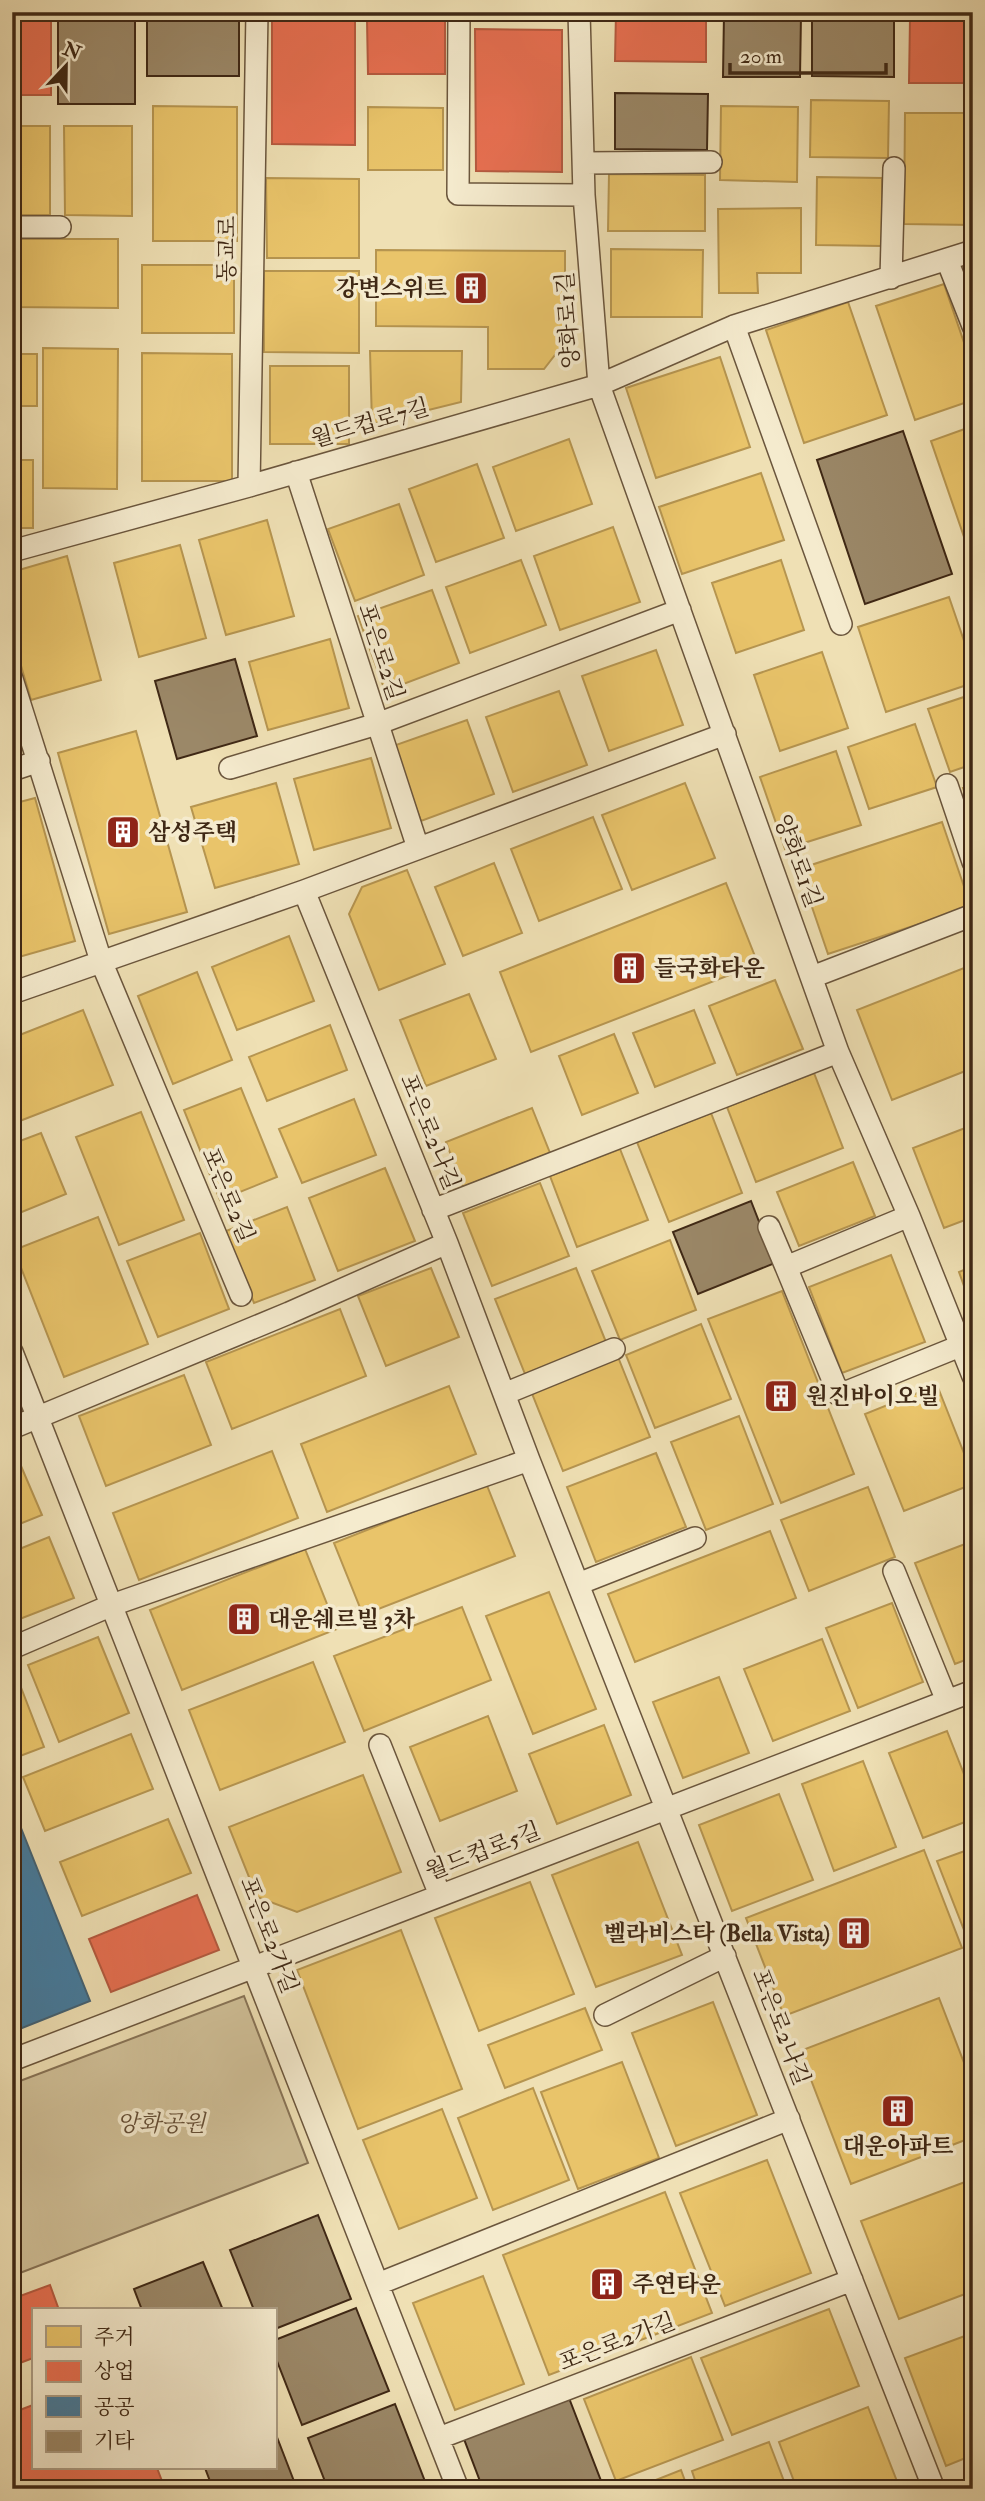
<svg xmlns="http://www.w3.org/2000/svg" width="985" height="2501" viewBox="0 0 985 2501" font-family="'IM FELL Double Pica','Noto Serif KR',serif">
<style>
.green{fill:#d1c199;stroke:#887457;stroke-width:2}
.homes{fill:#e9c46a;stroke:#b69550;stroke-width:2}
.shops{fill:#e76f51;stroke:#b55a3f;stroke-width:2}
.public{fill:#457b9d;stroke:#436274;stroke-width:2}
.building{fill:#9b8868;stroke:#3f2815;stroke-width:2}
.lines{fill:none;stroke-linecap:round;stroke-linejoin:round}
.service-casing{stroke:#6b563d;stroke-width:24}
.service{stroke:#f5ebce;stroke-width:21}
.labels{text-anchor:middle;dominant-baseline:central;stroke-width:7;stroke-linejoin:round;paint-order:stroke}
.street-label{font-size:23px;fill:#3f2815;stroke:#f5ebce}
.poi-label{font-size:23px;font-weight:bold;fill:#3f2815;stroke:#f5ebce;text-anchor:start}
.park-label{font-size:23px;font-style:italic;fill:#644e36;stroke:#f5ebce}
</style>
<rect width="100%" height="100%" fill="#efe0b4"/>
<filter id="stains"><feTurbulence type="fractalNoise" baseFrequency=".00286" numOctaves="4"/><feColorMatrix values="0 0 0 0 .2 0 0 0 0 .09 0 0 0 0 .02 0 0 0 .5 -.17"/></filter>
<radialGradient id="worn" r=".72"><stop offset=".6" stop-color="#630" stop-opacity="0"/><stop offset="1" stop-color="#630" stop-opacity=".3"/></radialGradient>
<path class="green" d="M244,1996L308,2163L12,2276V2084Z"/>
<path class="homes" d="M811,100L889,101L888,158L810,157Z
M153,106L237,107V241H153Z
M721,106L798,107L797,182L720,180Z
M368,107L443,108V170H368Z
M905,113H973V225L904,224Z
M12,126H50V215H12Z
M64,126H132V216L65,215Z
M609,174L705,175V231H608Z
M817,177L882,178V246L816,245Z
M266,178L359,179V258H267Z
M801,208V273H757L758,293H719L718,209Z
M12,239H118V308L12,307Z
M611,249L703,250L702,317H611Z
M376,250L565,251V342L544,369H488V327L376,326Z
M142,265H234V333H142Z
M264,271H359V353L264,352Z
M944,284L973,369V400L915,420L876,306Z
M848,302L887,415L804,443L766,330Z
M43,348L118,349L117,489L43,488Z
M370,351H462L461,402L372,424Z
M142,353L232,354V481H142Z
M12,354H37V406H12Z
M720,357L750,447L656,478L626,388Z
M270,366H349V444H270Z
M973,426V563L931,441Z
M569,439L592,504L516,531L493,467Z
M12,460H33V528H12Z
M477,464L504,538L436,562L409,489Z
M761,473L784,540L682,574L659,507Z
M399,504L424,575L355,601L328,529Z
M267,520L294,616L226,635L199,540Z
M613,527L640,602L560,630L534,556Z
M180,545L206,638L139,657L114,563Z
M67,556L101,680L31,700L12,635V572Z
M521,560L546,625L470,653L446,587Z
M781,560L804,630L736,653L712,583Z
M432,590L459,663L385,691L358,616Z
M949,597L973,667V683L886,712L858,627Z
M330,639L349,708L268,730L249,662Z
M656,650L683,725L609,751L582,676Z
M822,652L848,728L780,751L754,675Z
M559,691L587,765L513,792L486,717Z
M973,694V764L950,772L928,709Z
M467,720L494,794L421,821L393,746Z
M915,724L937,787L869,809L848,747Z
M136,731L187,912L109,934L58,753Z
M836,751L861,825L785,849L760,777Z
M371,758L391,828L314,850L294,779Z
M276,783L299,864L215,888L191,807Z
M685,783L715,858L632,890L602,815Z
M973,785V818L963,788Z
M35,798L75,941L12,959V804Z
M593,817L622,889L539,921L511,849Z
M942,822L971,907L828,954L799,869Z
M494,863L522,933L463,956L435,887Z
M407,870L445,964L379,990L349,914L362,887Z
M726,883L758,964L531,1052L500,972Z
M289,936L314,1001L237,1030L212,967Z
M964,968L973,990V1068L892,1100L857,1010Z
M197,972L232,1060L173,1084L138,996Z
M775,980L803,1049L737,1075L709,1006Z
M469,994L496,1059L426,1086L400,1020Z
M83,1010L113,1085L12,1124V1038Z
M694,1010L715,1063L655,1087L633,1033Z
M330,1025L347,1070L267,1101L249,1057Z
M614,1034L638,1093L582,1115L559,1056Z
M814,1073L843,1148L756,1182L727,1107Z
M241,1088L277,1177L220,1200L184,1110Z
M354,1099L376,1155L302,1183L279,1129Z
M532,1108L550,1153L463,1187L446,1142Z
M141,1112L184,1220L119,1245L76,1137Z
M711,1113L742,1193L669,1222L637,1142Z
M973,1125V1217L944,1228L913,1148Z
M41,1133L66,1194L12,1216V1144Z
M620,1149L648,1220L577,1247L550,1176Z
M853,1162L875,1216L799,1246L777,1192Z
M385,1168L415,1241L338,1271L309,1198Z
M540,1183L569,1256L492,1286L463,1213Z
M287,1207L315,1280L254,1303L226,1231Z
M98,1217L148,1344L64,1377L14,1250Z
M200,1233L229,1309L158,1337L127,1261Z
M670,1240L696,1310L620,1340L592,1271Z
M891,1255L925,1342L842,1373L809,1287Z
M973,1266V1311L959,1272Z
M431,1268L459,1337L386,1366L358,1296Z
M576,1268L606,1342L525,1374L495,1299Z
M782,1291L854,1474L781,1503L708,1319Z
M340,1309L366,1376L232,1429L206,1362Z
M701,1324L731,1399L655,1428L626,1355Z
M618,1357L650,1437L563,1471L531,1391Z
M184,1375L211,1445L106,1486L79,1416Z
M937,1385L973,1476V1484L904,1511L865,1414Z
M449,1386L476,1454L327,1512L301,1444Z
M739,1416L773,1504L706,1530L671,1442Z
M12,1445L42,1515L12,1527Z
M272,1451L298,1518L139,1580L113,1513Z
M656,1453L686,1527L596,1562L567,1487Z
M486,1483L515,1556L363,1615L334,1543Z
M868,1487L895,1557L809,1591L781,1520Z
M770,1531L796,1598L635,1662L608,1594Z
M49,1537L74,1598L12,1622V1552Z
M973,1541V1657L955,1664L915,1563Z
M305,1549L337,1629L182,1690L150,1610Z
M549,1592L596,1709L533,1734L486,1616Z
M892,1603L923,1682L858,1708L826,1628Z
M462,1607L491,1680L364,1731L334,1656Z
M98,1637L129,1713L59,1742L28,1665Z
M822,1639L850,1711L773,1741L744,1669Z
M313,1662L345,1742L220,1790L189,1710Z
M15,1672L44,1747L12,1759V1673Z
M719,1677L749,1753L683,1778L653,1702Z
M488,1716L517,1791L440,1821L410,1747Z
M604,1725L631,1795L557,1824L529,1754Z
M947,1731L973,1797V1819L923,1838L889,1753Z
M131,1734L153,1789L45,1831L23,1777Z
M863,1761L896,1847L834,1871L802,1784Z
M363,1775L401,1872L297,1912L257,1897L229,1827Z
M779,1794L813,1880L732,1911L699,1825Z
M168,1819L191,1873L82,1916L60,1862Z
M638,1842L682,1955L596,1987L552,1875Z
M973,1848V1953L937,1861Z
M924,1850L962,1948L784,2016L746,1918Z
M530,1882L574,1994L479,2031L435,1918Z
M401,1930L462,2089L358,2129L297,1970Z
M939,1998L973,2086V2137L851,2184L800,2051Z
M713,2002L757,2115L676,2146L632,2033Z
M585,2008L602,2050L505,2088L488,2045Z
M622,2062L659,2158L578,2189L541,2092Z
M533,2088L569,2180L493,2210L458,2118Z
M442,2109L477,2198L399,2229L363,2140Z
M767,2160L811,2273L725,2306L680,2193Z
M973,2179V2291L899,2319L861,2221Z
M665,2192L712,2313L549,2375L503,2255Z
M483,2276L524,2384L455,2410L413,2303Z
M829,2309L859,2386L732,2435L701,2358Z
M973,2333V2455L946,2466L905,2358Z
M691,2357L723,2440L616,2481L584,2399Z
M868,2407L900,2489H797L779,2442Z
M769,2442L787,2489H698L692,2471Z
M681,2470L688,2489H633Z"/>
<path class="shops" d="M616,12H706V62L615,61Z
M12,18H51V95H12Z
M272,18L355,19V145L272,144Z
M910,19L973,20V83H909Z
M367,20H445V74H368Z
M475,29L562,30V172L476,171Z
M197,1895L219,1950L111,1992L89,1939Z
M50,2285L59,2310H33V2358L12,2366V2299Z
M33,2405V2468H157L165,2489H67L65,2483L49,2489H12V2413Z"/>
<path class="public" d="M21,1828L90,2001L12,2032V1831Z"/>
<path class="building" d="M812,12H894V77L812,76Z
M724,14L801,15L800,77H723Z
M58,16L135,17V104H58Z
M147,18H239V76H147Z
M615,93L708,94L707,150L615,149Z
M903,431L952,574L865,604L817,460Z
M235,659L257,736L177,759L155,681Z
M751,1201L775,1263L698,1294L673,1232Z
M318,2215L351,2299L275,2329V2310H254L230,2250Z
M203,2262L223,2310H142L134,2289Z
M356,2308L389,2391L302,2425L275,2356V2340Z
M569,2398L603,2486L595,2489H483L464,2439Z
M395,2404L426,2484L414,2489H328L308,2438Z
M275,2432L297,2489H213L205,2468H275Z"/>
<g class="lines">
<g class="service-casing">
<path id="service" d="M459,12L458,194L584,195
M579,12L584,195L599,385L838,1052L909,1216L973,1376
M584,163L711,162
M12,227H60
M947,260L973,326
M891,278L894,168
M734,326L841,624
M296,472L418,848
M249,486L257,12
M12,551L249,486L599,385L734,326L973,251
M12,679L101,961L241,1295
M230,768L377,724L680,610
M12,770L39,761
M947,785L973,862
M304,891L447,1243L529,1460L934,2489
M812,977L973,915
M12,993L304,891L725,734
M433,1210L838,1052
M909,1216L786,1267L839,1395L960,1346
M769,1227L786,1267
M12,1352L458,2489
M504,1394L614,1349
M12,1428L289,1313L447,1243
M894,1571L947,1701
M578,1584L695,1538
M12,1648L112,1605L529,1460
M380,1745L440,1895
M605,2015L725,1956
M12,2060L973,1691
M378,2284L789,2119
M439,2438L852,2280"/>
</g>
<use href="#service" class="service"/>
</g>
<defs>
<g id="building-square" transform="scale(1.75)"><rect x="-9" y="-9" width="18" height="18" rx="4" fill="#8f2418" stroke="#f5ebce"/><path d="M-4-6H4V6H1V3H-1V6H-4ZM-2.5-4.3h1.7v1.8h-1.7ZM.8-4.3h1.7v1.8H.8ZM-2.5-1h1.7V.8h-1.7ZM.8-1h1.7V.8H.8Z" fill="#fff"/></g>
</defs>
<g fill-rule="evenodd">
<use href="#building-square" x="471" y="288"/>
<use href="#building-square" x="123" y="832"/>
<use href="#building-square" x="629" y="968"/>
<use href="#building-square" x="781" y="1396"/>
<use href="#building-square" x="244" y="1619"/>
<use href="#building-square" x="854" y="1933"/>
<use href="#building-square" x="898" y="2111"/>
<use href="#building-square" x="607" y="2284"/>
</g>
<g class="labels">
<g class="street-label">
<text transform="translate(227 249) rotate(-89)">동교로</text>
<text transform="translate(568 320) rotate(-94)">양화로1길</text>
<text transform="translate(370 423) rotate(-16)">월드컵로7길</text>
<text transform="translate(381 652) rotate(72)">포은로2길</text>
<text transform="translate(798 861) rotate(70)">양화로1길</text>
<text transform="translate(430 1132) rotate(68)">포은로2나길</text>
<text transform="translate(228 1195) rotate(67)">포은로2길</text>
<text transform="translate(483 1851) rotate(-21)">월드컵로5길</text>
<text transform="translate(269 1935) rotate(69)">포은로2가길</text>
<text transform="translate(781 2027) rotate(69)">포은로2나길</text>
<text transform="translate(617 2342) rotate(-21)">포은로2가길</text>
</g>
<g class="poi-label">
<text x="447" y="288" text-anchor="end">강변스위트</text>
<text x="148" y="832">삼성주택</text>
<text x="654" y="968">들국화타운</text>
<text x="806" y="1396">원진바이오빌</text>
<text x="268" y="1619">대운쉐르빌 3차</text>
<text x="830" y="1933" text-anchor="end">벨라비스타 (Bella Vista)</text>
<text x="898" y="2146" text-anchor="middle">대운아파트</text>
<text x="632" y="2284">주연타운</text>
</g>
<g class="park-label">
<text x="161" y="2123">앙화공원</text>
</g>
</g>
<rect width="985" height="2501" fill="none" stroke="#efe0b4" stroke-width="42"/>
<rect x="14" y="14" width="957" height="2473" fill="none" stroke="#3f2815" stroke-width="3.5"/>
<rect x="21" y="21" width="943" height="2459" fill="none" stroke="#3f2815" stroke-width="2"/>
<rect x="32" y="2308" width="245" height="161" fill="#f5ebce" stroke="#ac9d84" stroke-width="2"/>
<rect x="46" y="2326" width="35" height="21" fill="#e9c46a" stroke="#ac9d84" stroke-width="2"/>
<text x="94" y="2344" font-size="21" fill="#3f2815">주거</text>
<rect x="46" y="2361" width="35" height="21" fill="#e76f51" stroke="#ac9d84" stroke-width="2"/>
<text x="94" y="2378" font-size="21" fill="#3f2815">상업</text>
<rect x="46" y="2396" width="35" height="21" fill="#457b9d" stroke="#ac9d84" stroke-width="2"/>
<text x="94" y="2414" font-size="21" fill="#3f2815">공공</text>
<rect x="46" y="2431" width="35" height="21" fill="#9b8868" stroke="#ac9d84" stroke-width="2"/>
<text x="94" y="2448" font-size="21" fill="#3f2815">기타</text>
<g transform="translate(66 66) rotate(22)" stroke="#f5ebce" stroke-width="5" paint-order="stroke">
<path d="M0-5L12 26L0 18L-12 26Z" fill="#3f2815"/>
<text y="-10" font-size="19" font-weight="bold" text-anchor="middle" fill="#3f2815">N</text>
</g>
<path d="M730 63v10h156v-10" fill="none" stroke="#3f2815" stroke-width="3.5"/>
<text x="740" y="63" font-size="21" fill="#3f2815" stroke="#f5ebce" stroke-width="5" paint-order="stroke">20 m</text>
<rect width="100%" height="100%" filter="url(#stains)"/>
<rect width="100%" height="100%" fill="url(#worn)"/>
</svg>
